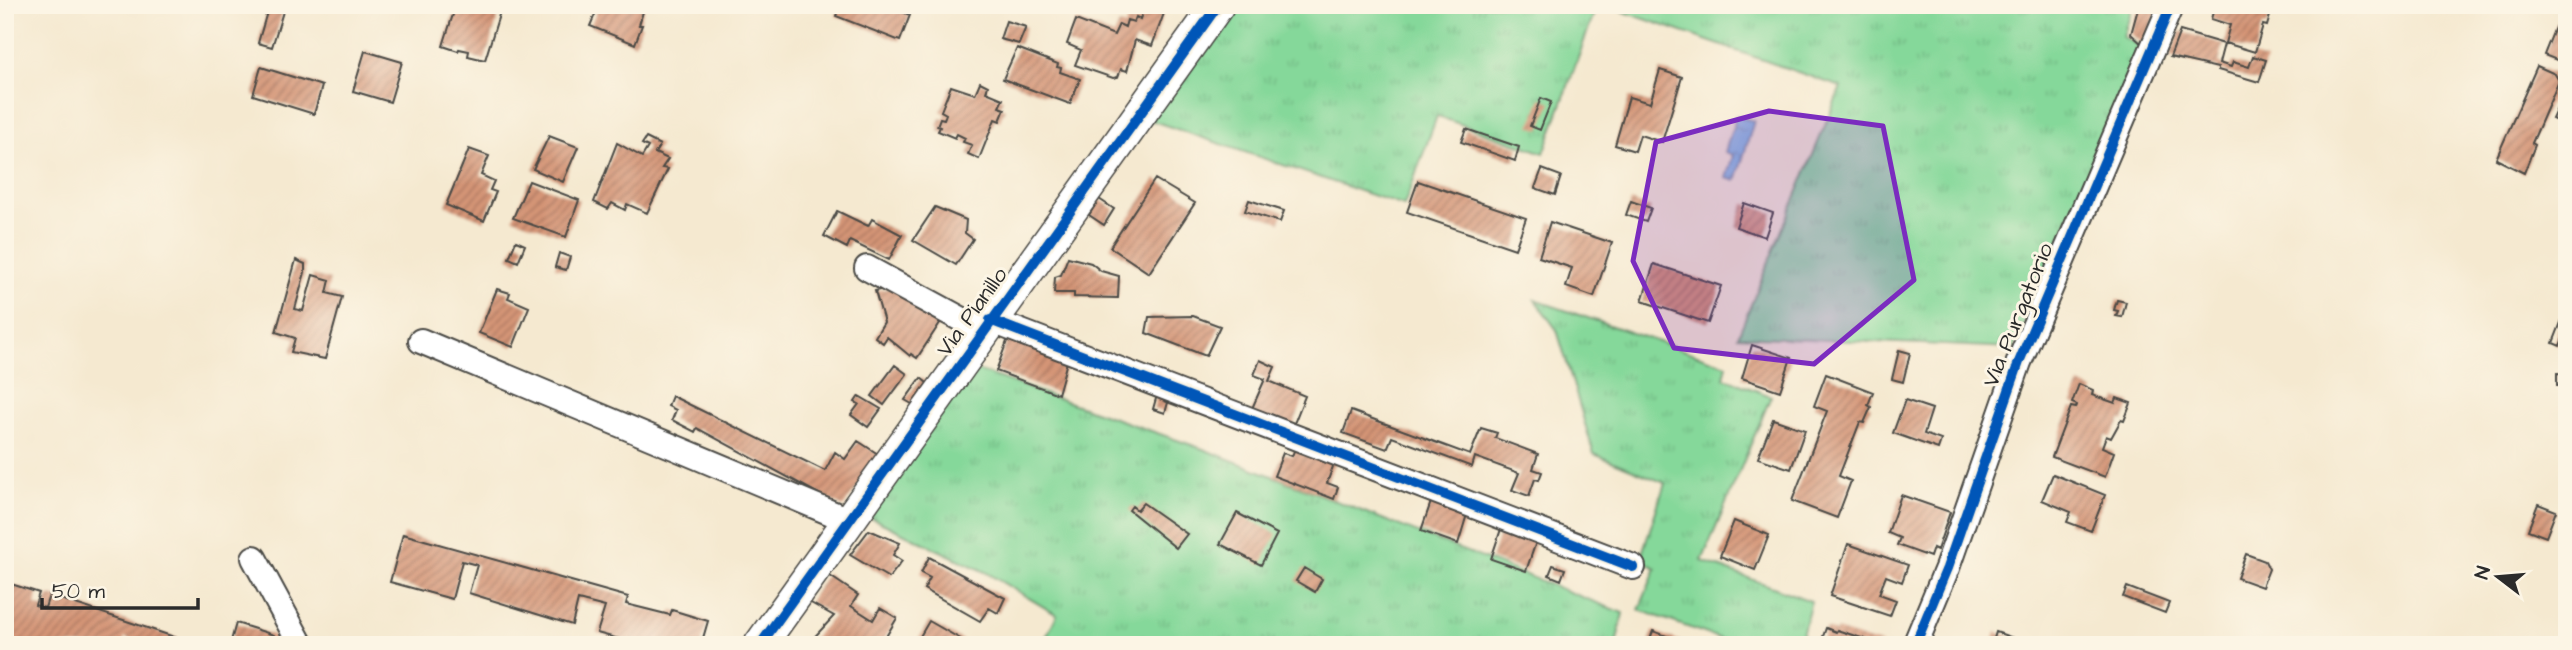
<svg xmlns="http://www.w3.org/2000/svg" width="2572" height="650" viewBox="0 0 2572 650" font-family="'Architects Daughter',sans-serif">
<style>
.grass{fill:url(#grass-tufts);stroke:#588262;stroke-width:2}
.water{fill:url(#water-ripples);stroke:#4a6b84;stroke-width:2}
.building{fill:url(#building-hatch)}
.lines{fill:none;stroke-linecap:round;stroke-linejoin:round}
.minor-casing{stroke:#494844;stroke-width:28}
.tertiary-casing{stroke:#494844;stroke-width:35}
.minor{stroke:#fff;stroke-width:24}
.tertiary{stroke:#fff;stroke-width:32}
.cycleway-casing{stroke:#fcf5e5;stroke-width:15}
.cycleway{stroke:#0057b8;stroke-width:10}
.marked{fill:#7b2cbf;fill-opacity:0.2;stroke:#7b2cbf;stroke-width:5;stroke-linejoin:round}
.labels{text-anchor:middle;dominant-baseline:central;stroke-width:6;stroke-linejoin:round;paint-order:stroke}
.street-label{font-size:23px;fill:#2b2b2b;stroke:#fcf5e5}
</style>
<defs>
<pattern id="grass-tufts" width="24" height="20" patternUnits="userSpaceOnUse" patternTransform="scale(1.75)"><rect width="24" height="20" fill="#85d89a"/><path d="M3 7l-1-3M5 7V3M7 7l1-3M15 17l-1-3M17 17v-4M19 17l1-3" fill="none" stroke="#73ba85"/></pattern>
<pattern id="water-ripples" width="26" height="14" patternUnits="userSpaceOnUse" patternTransform="scale(1.75)"><rect width="26" height="14" fill="#69abde"/><path d="M2 4q2-2 4 0t4 0M15 11q2-2 4 0t4 0" fill="none" stroke="#578bb4"/></pattern>
<pattern id="building-hatch" width="6" height="6" patternUnits="userSpaceOnUse" patternTransform="scale(1.75)"><rect width="6" height="6" fill="#d49476"/><path d="M-1 1l2-2M0 6l6-6M5 7l2-2" fill="none" stroke="#ac7961"/></pattern>
</defs>
<rect width="100%" height="100%" fill="#fcf5e5"/>
<filter id="ink" filterUnits="userSpaceOnUse"><feTurbulence type="fractalNoise" baseFrequency=".0143" numOctaves="2"/><feDisplacementMap in="SourceGraphic" scale="14" xChannelSelector="R" yChannelSelector="G"/><feConvolveMatrix kernelMatrix="1 2 1 2 8 2 1 2 1" color-interpolation-filters="sRGB"/></filter>
<filter id="wash" filterUnits="userSpaceOnUse"><feTurbulence type="fractalNoise" baseFrequency=".00686" numOctaves="4" result="noise"/><feDisplacementMap in="SourceGraphic" scale="28" xChannelSelector="R" yChannelSelector="G"/><feGaussianBlur stdDeviation="1.57" result="paint"/><feColorMatrix in="noise" values="0 0 0 0 0 0 0 0 0 0 0 0 0 0 0 0 0 1.4 0 .05"/><feComposite in="paint" operator="in"/></filter>
<g filter="url(#wash)">
<rect width="100%" height="100%" fill="#f5e9d0"/>
<path class="grass" d="M1233,5H1597L1544,153L1437,116L1404,206L1150,120Z
M1604,5H2133L2123,37L2142,47L2014,348L1738,336L1841,87Z
M1535,300L1727,365L1724,378L1771,396L1702,561L1811,601L1799,645H1738L1639,610L1656,568L1640,560L1665,483L1594,454L1557,330Z
M971,368L1203,449L1623,613L1616,645H1042L1057,615L985,572L865,515Z"/>
<path class="water" d="M1736,116L1754,121L1736,181L1726,178L1733,155L1725,152Z"/>
<g id="blocks">
<path class="building" d="M269,5H285L272,47L258,43Z
M456,5H502L485,60L468,56L469,51L459,49L458,51L443,46Z
M599,5H645L639,25H642L635,44L590,26Z
M840,5H885L910,15L900,41L836,16Z
M1145,5H1167L1152,46L1135,40L1127,71L1121,69L1118,77L1113,78L1075,65L1081,50L1067,44L1076,20L1114,35L1119,24L1125,27L1127,20L1134,22L1136,17L1140,19Z
M2139,5H2159L2145,47L2131,34Z
M2215,5H2273L2267,26L2263,25L2255,52L2225,43L2230,25L2211,19Z
M2564,5H2567V64L2544,55Z
M1006,21L1026,27L1019,44L1000,39Z
M2180,31L2224,44L2219,63L2231,67L2233,62L2249,67L2253,56L2266,60L2259,82L2218,70V68L2170,57Z
M1017,48L1058,64L1057,67L1061,68L1060,72L1080,79L1070,104L1003,79Z
M365,51L402,62L390,102L353,91Z
M2537,66L2555,74L2559,81L2532,143L2535,145L2524,173L2496,159Z
M261,67L322,86L314,114L253,95Z
M1660,70L1682,77L1662,142L1640,135L1635,151L1615,145L1629,97L1650,103Z
M980,82L988,86L986,92L1003,99L999,107L1005,109L1000,121L995,119L979,159L968,154L972,145L963,142L965,138L957,134L955,138L938,131L940,127L937,126L940,118L944,119L946,114L941,111L951,86L975,94Z
M1541,98L1551,102L1540,130L1530,126Z
M2562,98L2567,101V116L2563,124L2552,119Z
M1466,129L1519,147L1515,161L1461,142Z
M549,136L578,147L563,182L533,169Z
M646,138L660,145L655,153L668,159L662,168L668,169L647,213L627,204L625,210L612,203L608,209L594,202L617,143L642,157L648,147L642,144Z
M469,149L489,156L481,175L494,181L490,190L496,192L484,221L446,205Z
M1542,169L1561,176L1555,195L1535,188Z
M1155,179L1195,203L1149,273L1110,247Z
M529,181L579,200L566,237L513,218Z
M1418,181L1526,218L1515,249L1407,212Z
M1099,199L1114,209L1104,225L1089,215Z
M1249,200L1284,211L1280,222L1245,211Z
M1631,201L1651,208L1646,222L1626,215Z
M1744,203L1773,213L1765,237L1736,227Z
M935,207L966,220L965,233L973,239L956,265L913,240Z
M837,211L868,226L872,219L902,235L889,260L850,241L847,248L824,236Z
M1550,222L1612,243L1594,297L1566,287L1572,268L1539,257Z
M516,241L525,245L518,262L509,258Z
M559,253L570,257L566,270L555,267Z
M1068,257L1091,263L1101,271L1119,276L1118,298L1074,297V293H1054L1055,277L1061,275Z
M296,260L305,264V272L295,309L303,311L313,275L330,280L327,293L342,297L325,359L291,352L295,338L276,332Z
M1654,264L1721,286L1708,323L1642,301Z
M894,287L940,323L917,358L911,354L910,356L887,337L883,343L875,337L884,322L875,291Z
M497,289L510,293L508,298L529,307L513,347L479,333Z
M2117,300L2126,302L2122,317L2116,316L2118,311L2114,310Z
M2567,307V334L2565,333L2560,346L2553,343Z
M1193,316L1220,326L1206,356L1146,333L1149,317Z
M1009,336L1068,358L1058,394L996,371Z
M1752,345L1791,358L1780,391L1742,378Z
M1899,350L1910,353L1903,382L1892,379Z
M1260,360L1275,367L1269,381L1305,396L1291,431L1250,413L1265,379L1254,375Z
M895,365L907,374L884,405L872,396Z
M2557,373L2567,374V386H2557Z
M1826,374L1873,392L1868,405L1871,407L1864,423L1860,422L1839,476L1851,481L1837,518L1792,501L1827,411L1814,406Z
M921,378L927,383L912,404L905,400Z
M2079,384L2093,390L2092,395L2115,403L2117,398L2131,403L2124,421L2121,420L2111,438L2106,436L2102,447L2114,452L2105,477L2052,457L2071,407L2076,408L2077,405L2072,403Z
M1157,395L1169,399L1165,413L1153,409Z
M672,396L825,471L835,452L845,459L858,441L881,456L843,507L697,428L695,432L672,420L676,410L668,406Z
M859,396L881,409L868,427L851,415L859,404L855,402Z
M1905,400L1932,409L1924,434L1941,440L1938,449L1893,433Z
M1351,411L1470,455L1481,428L1497,433L1495,438L1538,454L1533,469L1542,472L1539,480L1535,479L1529,496L1512,490L1519,473L1475,457L1472,467L1392,437L1387,449L1343,433Z
M1773,419L1805,430L1791,469L1758,458Z
M1296,446L1335,461L1327,483L1338,487L1334,499L1274,476L1283,453L1292,456Z
M2053,474L2105,495L2091,531L2067,522L2071,512L2042,500Z
M1901,495L1950,512L1937,550L1933,548L1930,557L1897,545L1900,538L1888,533Z
M1432,499L1468,511L1458,544L1421,531Z
M1143,503L1187,534L1176,548L1129,510L1132,506L1137,510Z
M2538,504L2556,511L2546,537L2528,530Z
M1237,513L1277,534L1261,565L1220,544Z
M1734,521L1769,535L1755,570L1720,556Z
M1502,526L1537,539L1526,571L1491,559Z
M869,530L900,543L893,555L902,561L889,578L850,555Z
M403,534L628,597L626,604L670,615L672,610L708,621L701,645H641L597,633L605,607L578,600L572,625L469,593L477,565L462,561L452,599L390,582Z
M1848,544L1908,565L1902,582L1886,576L1879,594L1896,600L1890,616L1830,596Z
M2246,554L2265,561L2269,569L2262,587L2237,578Z
M929,557L1005,598L998,613L989,608L980,621L924,589L930,578L921,573Z
M1553,565L1565,569L1561,580L1549,575Z
M1304,568L1322,579L1315,592L1296,581Z
M827,574L858,595L851,606L873,620L880,608L897,618L881,645H839L832,640L828,645H807L834,616L809,602Z
M5,582L39,593L35,605L45,608L49,595L198,645H146L125,638L122,645H20L5,640Z
M2127,587L2169,603L2165,613L2123,597Z
M929,621L971,645H915Z
M236,623L274,635L276,640L275,645H243L231,641Z
M1826,628L1836,632L1837,630L1883,645H1820Z
M1653,631L1688,644V645H1648Z
M1996,632L2030,644V645H1992Z"/>
</g>
</g>
<g filter="url(#ink)">
<use href="#blocks" fill-opacity="0" stroke="#494844" stroke-width="2"/>
<g class="lines">
<g class="minor-casing">
<path id="minor" d="M867,268L983,331
M990,320L1633,567
M421,341L848,520
M254,558L301,645
M1915,645L1947,568L2019,362L2171,5"/>
</g>
<g class="tertiary-casing">
<path id="tertiary" d="M760,645L1218,5"/>
</g>
<use href="#minor" class="minor"/>
<use href="#tertiary" class="tertiary"/>
<g class="cycleway-casing">
<path id="cycleway" d="M990,320L1633,567
M760,645L1218,5
M1915,645L1947,568L2019,362L2171,5"/>
</g>
<use href="#cycleway" class="cycleway"/>
</g>
</g>
<path class="marked" d="M1769,111L1883,126L1914,280L1814,364L1674,348L1633,261L1656,142Z"/>
<g class="labels">
<g class="street-label">
<text transform="translate(972 312) rotate(-54)">Via Pianillo</text>
<text transform="translate(2018 315) rotate(-68)">Via Purgatorio</text>
</g>
</g>
<rect width="2572" height="650" fill="none" stroke="#fcf5e5" stroke-width="28"/>
<g transform="translate(2498 577) rotate(286)" stroke="#fcf5e5" stroke-width="5" paint-order="stroke">
<path d="M0-5L12 26L0 18L-12 26Z" fill="#2b2b2b"/>
<text y="-10" font-size="19" font-weight="bold" text-anchor="middle" fill="#2b2b2b">N</text>
</g>
<path d="M42 598v10h156v-10" fill="none" stroke="#2b2b2b" stroke-width="3.5"/>
<text x="52" y="598" font-size="21" fill="#2b2b2b" stroke="#fcf5e5" stroke-width="5" paint-order="stroke">50 m</text>
</svg>
